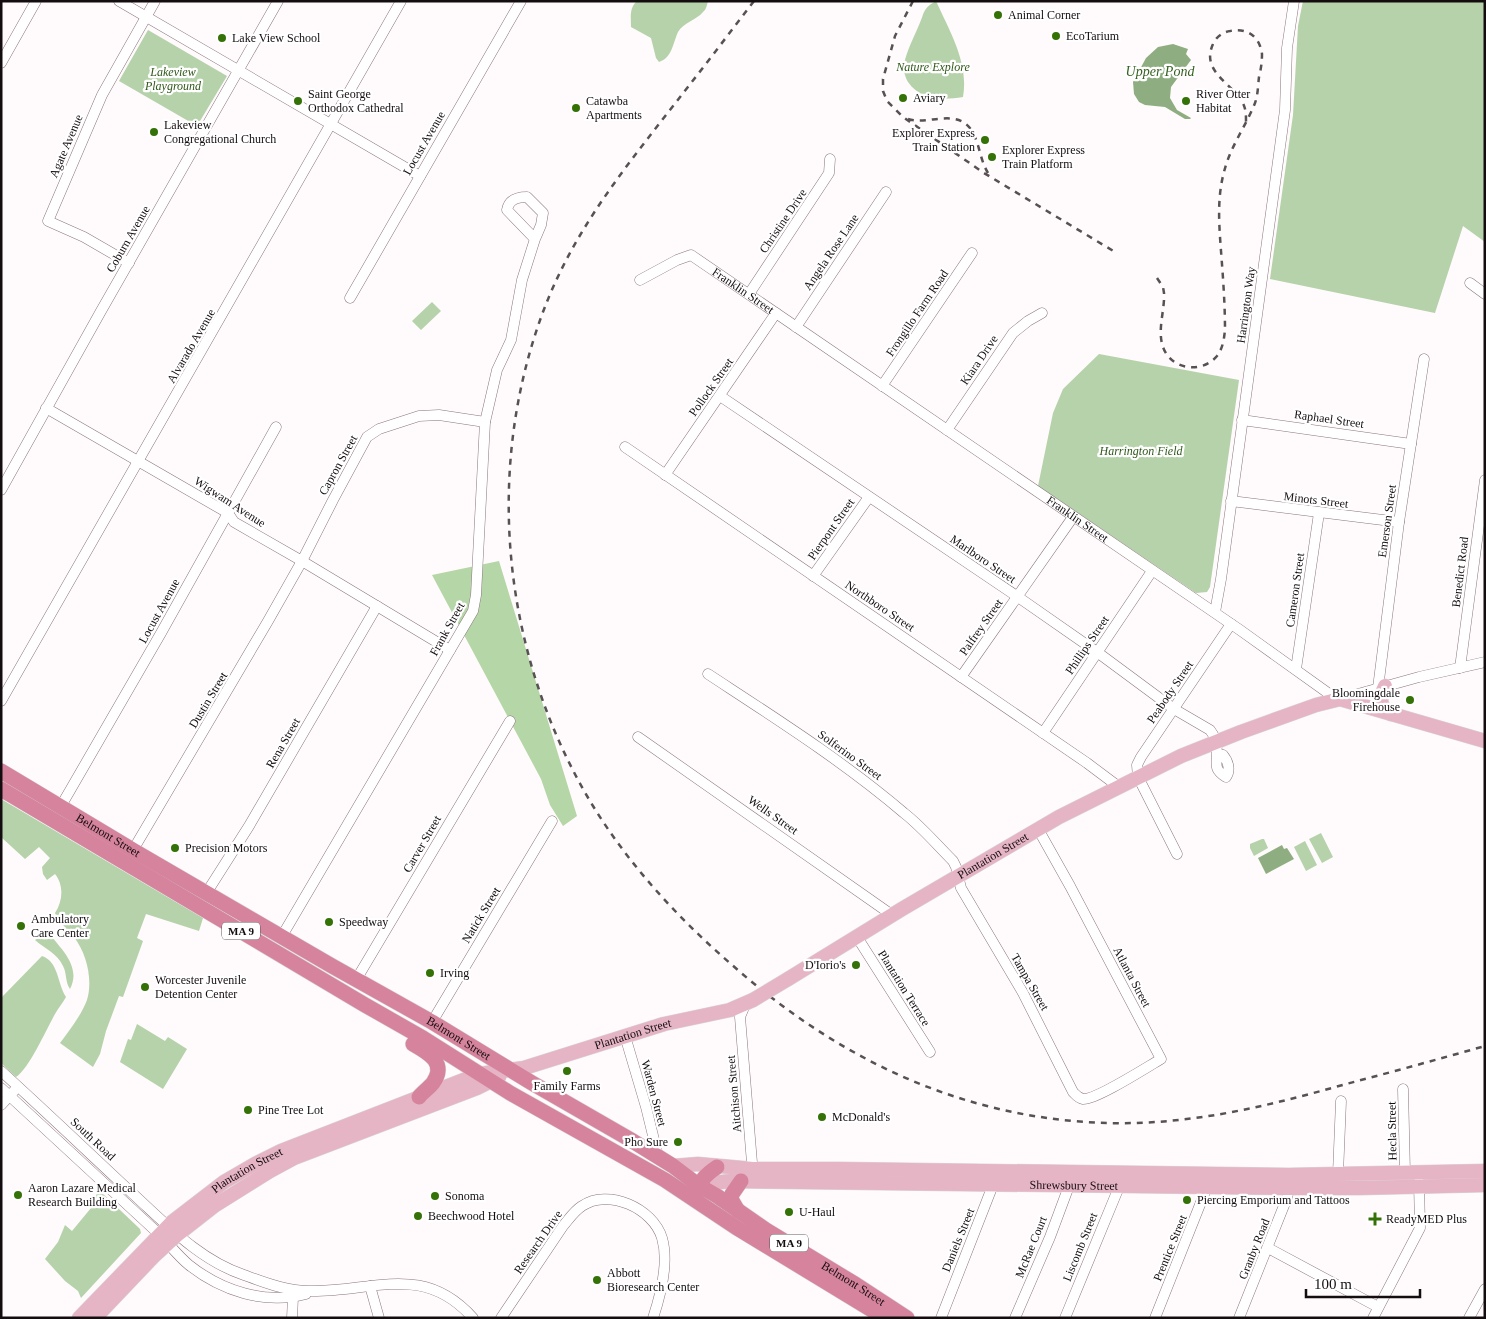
<svg xmlns="http://www.w3.org/2000/svg" width="1486" height="1319" viewBox="0 0 1486 1319" font-family="Georgia,serif">
<style>
.green{fill:#b5d2aa}
.forest{fill:#b5d6a7}
.water{fill:#8eae81}
.lines{fill:none;stroke-linecap:round;stroke-linejoin:round}
.minor-casing{stroke:#8b767c;stroke-width:11}
.major-casing{stroke:#d9d8d9;stroke-width:15}
.highway-casing{stroke:#d9d8d9;stroke-width:16}
.minor{stroke:#fff;stroke-width:10}
.major{stroke:#e6b5c5;stroke-width:14}
.highway{stroke:#d6849e;stroke-width:15}
.rail{stroke:#585153;stroke-width:2.5;stroke-dasharray:6 6;stroke-linecap:butt}
.major-bridge-casing{stroke:#d9d8d9;stroke-width:15;stroke-linecap:butt}
.major-bridge{stroke:#e6b5c5;stroke-width:14}
.poi-dot{fill:#347106;stroke:#fff;stroke-width:2}
.labels{text-anchor:middle;dominant-baseline:central;stroke-width:4.5;stroke-linejoin:round;paint-order:stroke}
.shield{fill:#fff;stroke:#5a5657;stroke-width:1}
.shield-label{font-size:11px;font-weight:bold;fill:#140d0f}
.poi-label{font-size:12px;fill:#140d0f;stroke:#fff;text-anchor:start}
.park-label{font-size:12px;font-style:italic;fill:#2f5819;stroke:#fff}
.street-label{font-size:12px;fill:#140d0f;stroke:#fff}
.water-label{font-size:14px;font-style:italic;fill:#376123;stroke:#fff}
</style>
<rect width="100%" height="100%" fill="#fffafb"/>
<path class="green" d="M637,1H708C707,5 706,10 703,12C698,19 683,23 678,32C673,43 672,58 659,62L656,58L651,38L631,27C631,18 629,8 637,1Z
M936,1C950,32 969,63 963,97C943,100 921,101 908,82C905,77 903,70 904,64C907,50 914,37 919,25C925,12 922,9 936,1Z
M1303,1H1485V242L1463,226L1435,313L1270,279L1293,115L1298,26Z
M148,30L227,76L197,126L119,81Z
M432,302L441,311L421,330L412,321Z
M1099,354L1239,380L1210,587L1207,592L1196,593L1038,486L1053,413L1063,389Z
M1,799L203,918L199,931L146,914L137,938L143,941L123,997L119,996L106,1031L100,1054L93,1067L60,1043C69,1031 82,1014 87,1000C93,980 87,954 74,937C68,929 59,923 55,913C63,901 64,885 55,874L47,880L43,874L42,867L50,858L39,847L25,859L1,837Z
M1321,833L1333,857L1322,863L1309,839Z
M1262,839H1264L1268,848L1254,856L1250,848V844Z
M1305,841L1317,865L1306,871L1294,847Z
M44,931H47C60,948 82,966 70,989C65,982 67,973 63,966C57,953 45,949 35,940Z
M42,956C59,962 57,983 66,997C63,1003 58,1008 55,1014C47,1028 29,1069 16,1077L1,1063V998Z
M137,1024L165,1041L168,1037L187,1049L163,1089L120,1062L128,1039L131,1040Z
M100,1191L140,1229L141,1233L81,1298L78,1291L65,1281L45,1259L58,1242L65,1225L72,1231L96,1202L92,1199Z"/>
<path class="forest" d="M499,561L577,816L563,826L550,805L541,779L432,575Z"/>
<path class="water" d="M1173,44L1188,49L1186,54L1191,60L1171,87L1170,98L1177,110L1191,118L1190,119H1185L1165,107L1145,105L1139,102L1134,94L1133,82L1146,58L1158,47Z
M1282,845L1284,849L1287,848L1294,859L1266,874L1258,858Z"/>
<g class="lines">
<g class="minor-casing">
<g id="minor">
<path d="M119,1L420,176"/>
<path d="M1,63L36,1"/>
<path d="M129,263L84,237L48,221L102,95L155,1"/>
<path id="s1" d="M640,280L677,260L691,255L1240,630L1328,693L1340,699L1419,677L1485,662"/>
<path d="M1470,283L1485,294"/>
<path d="M749,294L829,173L830,159"/>
<path d="M350,298L521,1"/>
<path d="M796,327L886,192"/>
<path d="M882,386L972,253"/>
<path d="M720,396L1018,597L1097,652L1174,709L1210,730C1215,736 1217,746 1217,753C1217,764 1213,769 1226,777C1231,770 1228,761 1223,755L1217,754"/>
<path d="M46,408L228,513L234,522L302,561L450,650"/>
<path d="M1242,420L1411,444"/>
<path d="M947,430L1013,333L1028,321L1042,313"/>
<path d="M625,447L1087,763L1119,787"/>
<path d="M665,475L776,313"/>
<path d="M1,490L101,311L278,1"/>
<path d="M1231,501L1399,522"/>
<path d="M813,576L869,497"/>
<path d="M1215,612L1221,579L1285,110L1287,48L1294,1"/>
<path d="M1460,668L1485,480"/>
<path d="M1296,669L1319,513"/>
<path d="M708,674C775,718 843,761 904,813C922,827 937,845 953,861L956,867L961,888L1023,993L1073,1092C1076,1095 1078,1098 1083,1099C1096,1100 1147,1067 1161,1059L1070,886L1038,829"/>
<path d="M961,677L1073,517"/>
<path d="M1378,688L1399,522L1424,359"/>
<path d="M1,701L401,1"/>
<path d="M1043,733L1152,571"/>
<path d="M638,737L892,915"/>
<path d="M61,806L161,633L276,427"/>
<path d="M133,850L268,621L302,561L333,500L367,437L379,429L419,416L439,415L485,422"/>
<path d="M1177,854L1138,777L1137,765L1141,757L1231,624"/>
<path d="M207,892L249,826L377,606"/>
<path d="M282,936L473,611L476,595L485,422L497,370L511,340L522,280L535,239L541,225L543,213L527,197C518,197 509,199 507,210L535,239"/>
<path d="M857,937L930,1052"/>
<path d="M356,980L510,721"/>
<path d="M745,1005L740,1017L753,1175"/>
<path d="M432,1022L552,821"/>
<path d="M625,1036L646,1107L658,1156"/>
<path d="M1,1071C45,1111 88,1152 132,1193C166,1224 199,1260 244,1275C266,1283 289,1292 313,1291C375,1291 424,1263 473,1318"/>
<path d="M1,1088L159,1234C169,1244 178,1256 189,1265C222,1291 265,1305 306,1294"/>
<path d="M1403,1089L1405,1173"/>
<path d="M1,1105L14,1091"/>
<path d="M1338,1174L1341,1101"/>
<path d="M1268,1248L1378,1307"/>
<path d="M370,1286L379,1318"/>
<path d="M292,1318L293,1297"/>
<path d="M501,1318L563,1226C569,1219 574,1211 582,1206C608,1188 653,1208 662,1238C669,1262 661,1294 653,1318"/>
<path d="M941,1318L993,1185L994,1180"/>
<path d="M1015,1318L1050,1237L1069,1186"/>
<path d="M1065,1318L1119,1187"/>
<path d="M1155,1318L1207,1187"/>
<path d="M1239,1318L1287,1198L1289,1188"/>
<path d="M1373,1318L1420,1228L1419,1182"/>
<path d="M1469,1318L1485,1289"/>
</g>
</g>
<g class="major-casing">
<g id="major">
<path d="M1385,686C1379,697 1379,707 1391,714"/>
<path id="s2" d="M788,979L902,909L1059,817L1181,756L1241,732L1316,705L1340,699L1485,741"/>
<path d="M673,1166L698,1164L753,1169H838L1289,1175L1485,1171"/>
<path id="s3" d="M693,1185L731,1181L1282,1188H1359L1485,1185"/>
<path id="s4" d="M79,1318L172,1222L224,1182L255,1164L281,1151L479,1074L524,1068L664,1024L730,1010L753,1000"/>
<path d="M95,1318L154,1256L177,1235L214,1206L270,1171L294,1158L477,1088L499,1077"/>
</g>
</g>
<g class="highway-casing">
<g id="highway">
<path id="s5" d="M1,771L141,855L332,966L432,1022L532,1083L631,1140L673,1166L698,1185L717,1196L766,1230L855,1284L907,1318"/>
<path d="M1,789L365,1005L423,1038L510,1093L665,1180L737,1228L885,1318"/>
<path d="M413,1044C429,1053 447,1063 433,1083C429,1088 423,1092 419,1097"/>
<path d="M696,1194C700,1181 705,1175 717,1167"/>
<path d="M738,1211L731,1199L732,1194L741,1181"/>
</g>
</g>
<use href="#minor" class="minor"/>
<use href="#major" class="major"/>
<use href="#highway" class="highway"/>
<path class="rail" d="M754,1C725,39 696,77 666,115C613,183 566,243 538,326C484,485 506,663 593,806C630,866 678,918 731,964C829,1051 942,1109 1073,1121C1170,1130 1254,1110 1346,1084C1392,1072 1439,1059 1485,1046
M913,1L895,36L883,79V91L887,101L903,117L984,173L1115,252
M908,119C928,126 959,106 973,133C980,146 980,160 988,173
M1157,278L1163,287L1164,293C1165,310 1157,330 1163,347C1171,370 1202,374 1217,356C1223,348 1224,339 1225,330C1225,304 1223,277 1221,251C1219,224 1217,198 1224,172C1230,147 1246,126 1255,103C1258,95 1258,85 1259,77C1261,69 1262,62 1262,54C1260,37 1247,27 1230,31C1223,32 1216,37 1213,44C1201,70 1229,82 1241,100C1246,107 1246,114 1246,122"/>
<g class="major-bridge-casing">
<path id="major-bridge" d="M753,1000L788,979"/>
</g>
<use href="#major-bridge" class="major-bridge"/>
</g>
<g class="poi-dot">
<circle cx="998" cy="15" r="5"/>
<circle cx="1056" cy="36" r="5"/>
<circle cx="222" cy="38" r="5"/>
<circle cx="903" cy="98" r="5"/>
<circle cx="298" cy="101" r="5"/>
<circle cx="1186" cy="101" r="5"/>
<circle cx="576" cy="108" r="5"/>
<circle cx="154" cy="132" r="5"/>
<circle cx="985" cy="140" r="5"/>
<circle cx="992" cy="157" r="5"/>
<circle cx="1410" cy="700" r="5"/>
<circle cx="175" cy="848" r="5"/>
<circle cx="329" cy="922" r="5"/>
<circle cx="21" cy="926" r="5"/>
<circle cx="856" cy="965" r="5"/>
<circle cx="430" cy="973" r="5"/>
<circle cx="145" cy="987" r="5"/>
<circle cx="567" cy="1071" r="5"/>
<circle cx="248" cy="1110" r="5"/>
<circle cx="822" cy="1117" r="5"/>
<circle cx="678" cy="1142" r="5"/>
<circle cx="18" cy="1195" r="5"/>
<circle cx="435" cy="1196" r="5"/>
<circle cx="1187" cy="1200" r="5"/>
<circle cx="789" cy="1212" r="5"/>
<circle cx="418" cy="1216" r="5"/>
<path d="M1372.5 1211.5h5v5h5v5h-5v5h-5v-5h-5v-5h5z"/>
<circle cx="597" cy="1280" r="5"/>
</g>
<g class="labels">
<g class="shield">
<rect x="222" y="922.5" width="38" height="17" rx="4"/>
<rect x="770" y="1234.5" width="38" height="17" rx="4"/>
</g>
<g class="shield-label">
<text x="241" y="931">MA 9</text>
<text x="789" y="1243">MA 9</text>
</g>
<g class="poi-label">
<text x="1008" y="15">Animal Corner</text>
<text x="1066" y="36">EcoTarium</text>
<text x="232" y="38">Lake View School</text>
<text x="308" y="94">Saint George<tspan x="308" dy="14">Orthodox Cathedral</tspan></text>
<text x="1196" y="94">River Otter<tspan x="1196" dy="14">Habitat</tspan></text>
<text x="913" y="98">Aviary</text>
<text x="586" y="101">Catawba<tspan x="586" dy="14">Apartments</tspan></text>
<text x="164" y="125">Lakeview<tspan x="164" dy="14">Congregational Church</tspan></text>
<text x="975" y="133" text-anchor="end">Explorer Express<tspan x="975" dy="14">Train Station</tspan></text>
<text x="1002" y="150">Explorer Express<tspan x="1002" dy="14">Train Platform</tspan></text>
<text x="1400" y="693" text-anchor="end">Bloomingdale<tspan x="1400" dy="14">Firehouse</tspan></text>
<text x="185" y="848">Precision Motors</text>
<text x="31" y="919">Ambulatory<tspan x="31" dy="14">Care Center</tspan></text>
<text x="339" y="922">Speedway</text>
<text x="846" y="965" text-anchor="end">D'Iorio's</text>
<text x="440" y="973">Irving</text>
<text x="155" y="980">Worcester Juvenile<tspan x="155" dy="14">Detention Center</tspan></text>
<text x="567" y="1086" text-anchor="middle">Family Farms</text>
<text x="258" y="1110">Pine Tree Lot</text>
<text x="832" y="1117">McDonald's</text>
<text x="668" y="1142" text-anchor="end">Pho Sure</text>
<text x="28" y="1188">Aaron Lazare Medical<tspan x="28" dy="14">Research Building</tspan></text>
<text x="445" y="1196">Sonoma</text>
<text x="1197" y="1200">Piercing Emporium and Tattoos</text>
<text x="799" y="1212">U-Haul</text>
<text x="428" y="1216">Beechwood Hotel</text>
<text x="1386" y="1219">ReadyMED Plus</text>
<text x="607" y="1273">Abbott<tspan x="607" dy="14">Bioresearch Center</tspan></text>
</g>
<g class="park-label">
<text x="933" y="67">Nature Explore</text>
<text x="173" y="72">Lakeview<tspan x="173" dy="14">Playground</tspan></text>
<text x="1141" y="451">Harrington Field</text>
</g>
<g class="street-label">
<text transform="translate(424 143) rotate(-60)">Locust Avenue</text>
<text transform="translate(66 146) rotate(-67)">Agate Avenue</text>
<text transform="translate(783 221) rotate(-56)">Christine Drive</text>
<text transform="translate(128 239) rotate(-60)">Coburn Avenue</text>
<text transform="translate(831 252) rotate(-56)">Angela Rose Lane</text>
<text stroke="none"><textPath href="#s1" startOffset="120">Franklin Street</textPath></text>
<text transform="translate(1246 305) rotate(-82)">Harrington Way</text>
<text transform="translate(917 313) rotate(-56)">Frongillo Farm Road</text>
<text transform="translate(191 346) rotate(-60)">Alvarado Avenue</text>
<text transform="translate(979 360) rotate(-56)">Kiara Drive</text>
<text transform="translate(711 387) rotate(-55)">Pollock Street</text>
<text transform="translate(1329 419) rotate(8)">Raphael Street</text>
<text transform="translate(338 465) rotate(-61)">Capron Street</text>
<text transform="translate(1316 500) rotate(7)">Minots Street</text>
<text transform="translate(230 502) rotate(33)">Wigwam Avenue</text>
<text stroke="none"><textPath href="#s1" startOffset="525">Franklin Street</textPath></text>
<text transform="translate(1387 521) rotate(-82)">Emerson Street</text>
<text transform="translate(831 529) rotate(-55)">Pierpont Street</text>
<text transform="translate(983 559) rotate(34)">Marlboro Street</text>
<text transform="translate(1460 572) rotate(-83)">Benedict Road</text>
<text transform="translate(1295 590) rotate(-82)">Cameron Street</text>
<text transform="translate(880 606) rotate(34)">Northboro Street</text>
<text transform="translate(159 611) rotate(-61)">Locust Avenue</text>
<text transform="translate(981 627) rotate(-55)">Palfrey Street</text>
<text transform="translate(447 629) rotate(-61)">Frank Street</text>
<text transform="translate(1087 645) rotate(-56)">Phillips Street</text>
<text transform="translate(1170 692) rotate(-56)">Peabody Street</text>
<text transform="translate(208 700) rotate(-59)">Dustin Street</text>
<text transform="translate(283 743) rotate(-60)">Rena Street</text>
<text transform="translate(850 755) rotate(36)">Solferino Street</text>
<text transform="translate(773 815) rotate(35)">Wells Street</text>
<text stroke="none"><textPath href="#s5" startOffset="125">Belmont Street</textPath></text>
<text transform="translate(422 844) rotate(-60)">Carver Street</text>
<text stroke="none"><textPath href="#s2" startOffset="239">Plantation Street</textPath></text>
<text transform="translate(481 915) rotate(-59)">Natick Street</text>
<text transform="translate(1132 977) rotate(62)">Atlanta Street</text>
<text transform="translate(1030 982) rotate(60)">Tampa Street</text>
<text transform="translate(904 988) rotate(58)">Plantation Terrace</text>
<text stroke="none"><textPath href="#s4" startOffset="636">Plantation Street</textPath></text>
<text stroke="none"><textPath href="#s5" startOffset="530">Belmont Street</textPath></text>
<text transform="translate(654 1093) rotate(75)">Warden Street</text>
<text transform="translate(734 1094) rotate(-95)">Aitchison Street</text>
<text transform="translate(1392 1131) rotate(-91)">Hecla Street</text>
<text transform="translate(93 1139) rotate(43)">South Road</text>
<text stroke="none"><textPath href="#s4" startOffset="225">Plantation Street</textPath></text>
<text stroke="none"><textPath href="#s3" startOffset="381">Shrewsbury Street</textPath></text>
<text transform="translate(958 1240) rotate(-68)">Daniels Street</text>
<text transform="translate(538 1242) rotate(-55)">Research Drive</text>
<text transform="translate(1031 1247) rotate(-68)">McRae Court</text>
<text transform="translate(1080 1247) rotate(-68)">Liscomb Street</text>
<text transform="translate(1170 1248) rotate(-68)">Prentice Street</text>
<text transform="translate(1254 1249) rotate(-68)">Granby Road</text>
<text stroke="none"><textPath href="#s5" startOffset="995">Belmont Street</textPath></text>
</g>
<g class="water-label">
<text x="1160" y="71">Upper Pond</text>
</g>
</g>
<rect width="1486" height="1319" fill="none" stroke="#140d0f" stroke-width="5"/>
<path d="M1306 1289v8h114v-8" fill="none" stroke="#140d0f" stroke-width="2.5"/>
<text x="1314" y="1289" font-size="15" fill="#140d0f" stroke="#ffffff" stroke-width="4" paint-order="stroke">100 m</text>
</svg>
